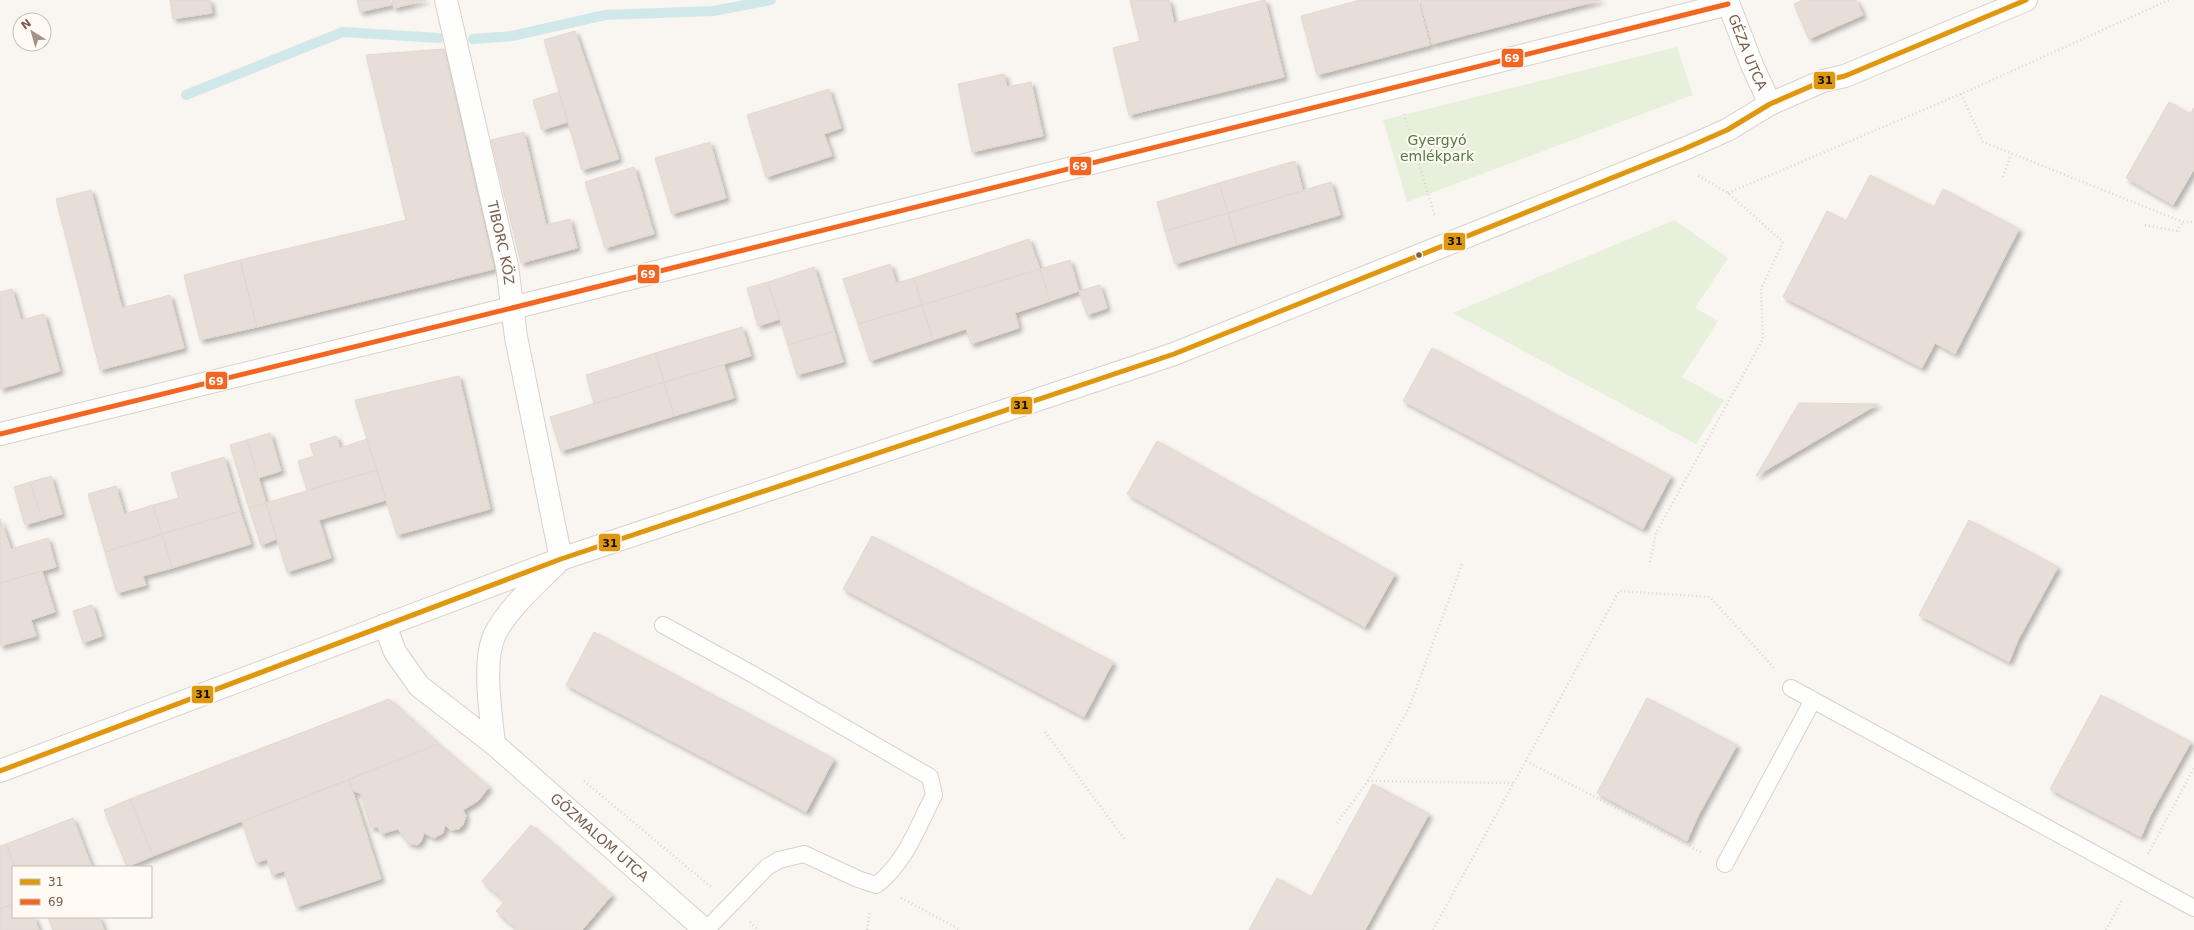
<svg xmlns="http://www.w3.org/2000/svg" width="2194" height="930" viewBox="0 0 2194 930" font-family="'DejaVu Sans',sans-serif">
<style>
.green{fill:#e7f0db}
.lines{fill:none;stroke-linecap:round;stroke-linejoin:round}
.stream{stroke:#d0e8ea;stroke-width:10}
.building{fill:#e6ded7;stroke:#e2d8d2;filter:url(#shadow)}
.service-casing{stroke:#d7d1cb;stroke-width:18}
.minor-casing{stroke:#d7d1cb;stroke-width:24}
.path{stroke:#dcd5d0;stroke-width:2.5;stroke-dasharray:1 3;stroke-linecap:butt}
.service{stroke:#fefefd;stroke-width:16}
.minor{stroke:#fefefd;stroke-width:22}
.bus-1-casing{stroke:#fffaf3;stroke-width:8}
.bus-2-casing{stroke:#fffaf3;stroke-width:8}
.bus-1{stroke:#de970f;stroke-width:5}
.bus-2{stroke:#f26522;stroke-width:5}
.bus-dot{fill:#7a5c4d;stroke:#fffaf3;stroke-width:1.5}
.labels{text-anchor:middle;dominant-baseline:central;stroke-width:4;stroke-linejoin:round;paint-order:stroke}
.street-label{font-size:14px;fill:#7a5c4d;stroke:#fffaf3}
.park-label{font-size:14px;fill:#537a41;stroke:#fffaf3}
.line-badge{stroke:#fffaf3;stroke-width:1.5}
.badge-label{font-size:11px;text-anchor:middle;font-weight:bold;fill:#fff}
.pale-badge-label{font-size:11px;text-anchor:middle;font-weight:bold;fill:#111}
</style>
<defs>
<filter id="shadow"><feDropShadow dx="3.5" dy="3.5" stdDeviation="2" flood-color="#0004"/></filter>
</defs>
<rect width="100%" height="100%" fill="#f9f5f0"/>
<path class="green" d="M1677,47L1693,95L1407,202L1383,120Z
M1674,220L1728,258L1695,308L1718,321L1682,377L1724,400L1696,444L1453,313Z"/>
<g class="lines">
<path class="stream" d="M473,39L512,36L605,15L713,11L771,0
M186,95L343,32L439,38"/>
</g>
<path class="building" d="M170,0H210L212,13L173,19Z
M357,0H390L391,5L360,12Z
M392,0H426L394,8Z
M1130,0H1169L1174,23L1265,0L1284,77L1129,115L1113,48L1140,41Z
M1360,0H1418L1430,45L1317,75L1301,16Z
M1420,0H1601L1432,44Z
M1803,0H1856L1863,15L1809,39L1794,4Z
M575,31L619,159L582,170L544,40Z
M444,49L494,269L257,327L240,260L406,220L366,55Z
M1004,74L1007,87L1031,82L1043,136L972,152L958,84Z
M829,89L841,128L824,134L832,156L766,177L747,115Z
M559,92L568,122L542,130L533,100Z
M2169,102L2190,114L2194,108V169L2173,205L2126,178Z
M524,132L546,225L570,219L577,248L521,263L491,140Z
M710,142L726,198L672,214L655,158Z
M1295,161L1303,191L1228,213L1219,183Z
M634,167L654,234L605,248L585,182Z
M1870,175L1934,207L1943,189L2019,229L1955,354L1935,343L1922,368L1783,297L1827,211L1846,221Z
M1331,182L1340,215L1237,245L1228,213Z
M1219,183L1228,213L1165,231L1157,202Z
M91,190L122,308L170,295L184,348L100,370L56,199Z
M1228,213L1237,245L1175,264L1165,231Z
M1029,239L1040,269L922,305L914,278Z
M240,260L257,327L200,340L184,275Z
M1070,260L1079,291L1050,301L1040,269Z
M890,264L896,283L914,278L922,305L858,324L843,279Z
M814,267L834,331L788,345L768,282Z
M1040,269L1050,301L1015,313L1019,328L971,344L966,329L933,340L922,305Z
M768,282L780,319L758,326L747,288Z
M1100,285L1107,308L1087,315L1079,291Z
M12,289L21,320L44,314L60,371L0,389V292Z
M922,305L933,340L870,361L858,324Z
M742,327L751,356L664,382L655,353Z
M834,331L843,362L797,375L788,345Z
M1432,348L1671,476L1643,529L1403,401Z
M655,353L664,382L594,404L586,375Z
M724,365L734,398L674,416L664,382Z
M459,376L490,509L397,535L355,400Z
M664,382L674,416L561,451L550,417Z
M1799,403L1878,404L1756,476Z
M270,433L281,471L258,478L247,440Z
M336,436L340,448L367,439L377,470L307,490L298,461L314,456L310,444Z
M247,440L266,503L249,508L230,445Z
M1157,441L1395,574L1365,627L1127,494Z
M224,457L240,511L162,534L153,505L179,498L171,473Z
M377,470L386,500L319,520L331,558L287,572L266,503Z
M51,476L62,514L42,520L30,482Z
M30,482L42,520L25,525L14,487Z
M116,486L124,514L153,505L162,534L105,552L88,494Z
M266,503L277,539L261,545L249,508Z
M240,511L251,544L172,568L162,534Z
M0,519L11,549L48,538L56,567L0,583Z
M1969,520L2058,567L2018,640L2009,662L1919,615Z
M162,534L172,568L143,576L146,585L117,593L105,552Z
M872,536L1113,662L1084,717L843,589Z
M42,571L55,612L31,620L36,636L0,646V583Z
M92,605L102,636L83,643L73,611Z
M594,632L834,759L806,812L566,685Z
M2101,695L2191,742L2151,814L2141,837L2050,789Z
M1647,698L1737,745L1698,816L1687,841L1597,793Z
M389,699L438,744L153,856L130,799Z
M438,744L489,787L478,801L463,810L466,816L463,825L459,829L451,830L445,825L443,833L434,838L424,833L421,842L417,845L408,843L398,829L381,834L378,827L371,828L361,794L352,790L349,780Z
M349,780L381,879L296,907L284,871L272,875L267,859L256,863L242,822Z
M1373,784L1429,814L1365,930H1249L1277,878L1311,897Z
M130,799L153,856L127,867L104,810Z
M73,818L91,865L85,867H15L6,844Z
M531,825L612,895L582,930H518L496,911L505,901L482,881Z
M6,844L15,867H13V904L0,909V846Z
M13,904V917H34L39,930H0V909Z
M48,917H99L104,930H53Z"/>
<g class="lines">
<g class="service-casing">
<path id="service" d="M663,625L754,675L930,777L934,795C918,826 905,864 876,885L858,879L804,854L779,860L767,867L706,930
M1791,688L2194,908
M1725,864L1813,700"/>
</g>
<g class="minor-casing">
<g id="minor">
<path id="s1" d="M446,0L507,266L516,337L561,559"/>
<path id="s2" d="M1727,0L1752,65L1770,104"/>
<path d="M0,434L512,308L1728,4"/>
<path id="s3" d="M385,625L395,652L419,686L494,744L705,930"/>
<path d="M494,744C491,714 482,661 495,634C509,607 536,584 557,563"/>
<path d="M0,771L561,559L1174,354L1684,149L1727,130L1770,104L1823,81L1845,76L2026,0"/>
</g>
</g>
<path class="path" d="M1961,94L1983,142L2183,222H2194
M1404,114L1435,217
M2003,177L2011,154
M1728,193L1961,94L2169,0
M2145,225L2177,231L2183,222
M1650,562L1656,533L1763,339L1761,289L1783,242L1728,193L1697,175
M1045,732L1126,841
M1526,761L1701,852
M584,781L711,887
M1368,781L1409,708L1462,564
M1337,823L1368,781L1514,783
M2148,854L2194,768
M901,898L961,930
M750,922L758,930
M867,930L870,911
M1433,930L1619,591L1710,597L1774,668
M2106,930L2123,898"/>
<use href="#service" class="service"/>
<use href="#minor" class="minor"/>
<g class="bus-1-casing">
<path id="bus-1" d="M0,771L561,559L1174,354L1684,149L1727,130L1770,104L1823,81L1845,76L2026,0"/>
</g>
<g class="bus-2-casing">
<path id="bus-2" d="M0,434L512,308L1728,4"/>
</g>
<use href="#bus-1" class="bus-1"/>
<use href="#bus-2" class="bus-2"/>
</g>
<circle class="bus-dot" cx="1419" cy="255" r="3.5"/>
<g class="labels">
<g class="street-label">
<text stroke="none"><textPath href="#s2" startOffset="56">GÉZA UTCA</textPath></text>
<text stroke="none"><textPath href="#s1" startOffset="249">TIBORC KÖZ</textPath></text>
<text stroke="none"><textPath href="#s3" startOffset="306">GŐZMALOM UTCA</textPath></text>
</g>
<g class="park-label">
<text x="1437" y="140">Gyergyó<tspan x="1437" dy="16">emlékpark</tspan></text>
</g>
</g>
<g class="line-badge">
<rect x="1501" y="48" width="23" height="20" rx="4" fill="#f26522"/>
<rect x="1813" y="71" width="23" height="19" rx="4" fill="#de970f"/>
<rect x="1069" y="156" width="23" height="20" rx="4" fill="#f26522"/>
<rect x="1443" y="232" width="23" height="19" rx="4" fill="#de970f"/>
<rect x="637" y="264" width="23" height="20" rx="4" fill="#f26522"/>
<rect x="205" y="371" width="23" height="19" rx="4" fill="#f26522"/>
<rect x="1010" y="396" width="23" height="19" rx="4" fill="#de970f"/>
<rect x="598" y="533" width="23" height="19" rx="4" fill="#de970f"/>
<rect x="191" y="685" width="23" height="19" rx="4" fill="#de970f"/>
</g>
<g class="badge-label">
<text x="1512" y="62">69</text>
<text x="1080" y="170">69</text>
<text x="648" y="278">69</text>
<text x="216" y="385">69</text>
</g>
<g class="pale-badge-label">
<text x="1825" y="84">31</text>
<text x="1455" y="245">31</text>
<text x="1021" y="409">31</text>
<text x="610" y="547">31</text>
<text x="203" y="698">31</text>
</g>
<rect x="12" y="866" width="140" height="52" fill="#fffaf3" stroke="#cabbb1"/>
<rect x="20" y="879" width="20" height="6" fill="#de970f" stroke="#cabbb1"/>
<text x="48" y="886" font-size="12" fill="#7a5c4d">31</text>
<rect x="20" y="899" width="20" height="6" fill="#f26522" stroke="#cabbb1"/>
<text x="48" y="906" font-size="12" fill="#7a5c4d">69</text>
<g transform="translate(32 32) rotate(323)"><circle r="19" fill="#fffaf3" stroke="#cabbb1"/>
<path d="M0-3L7 15L0 10L-7 15Z" fill="#a69286"/>
<text y="-6" font-size="11" font-weight="bold" text-anchor="middle" fill="#7a5c4d">N</text>
</g>
</svg>
